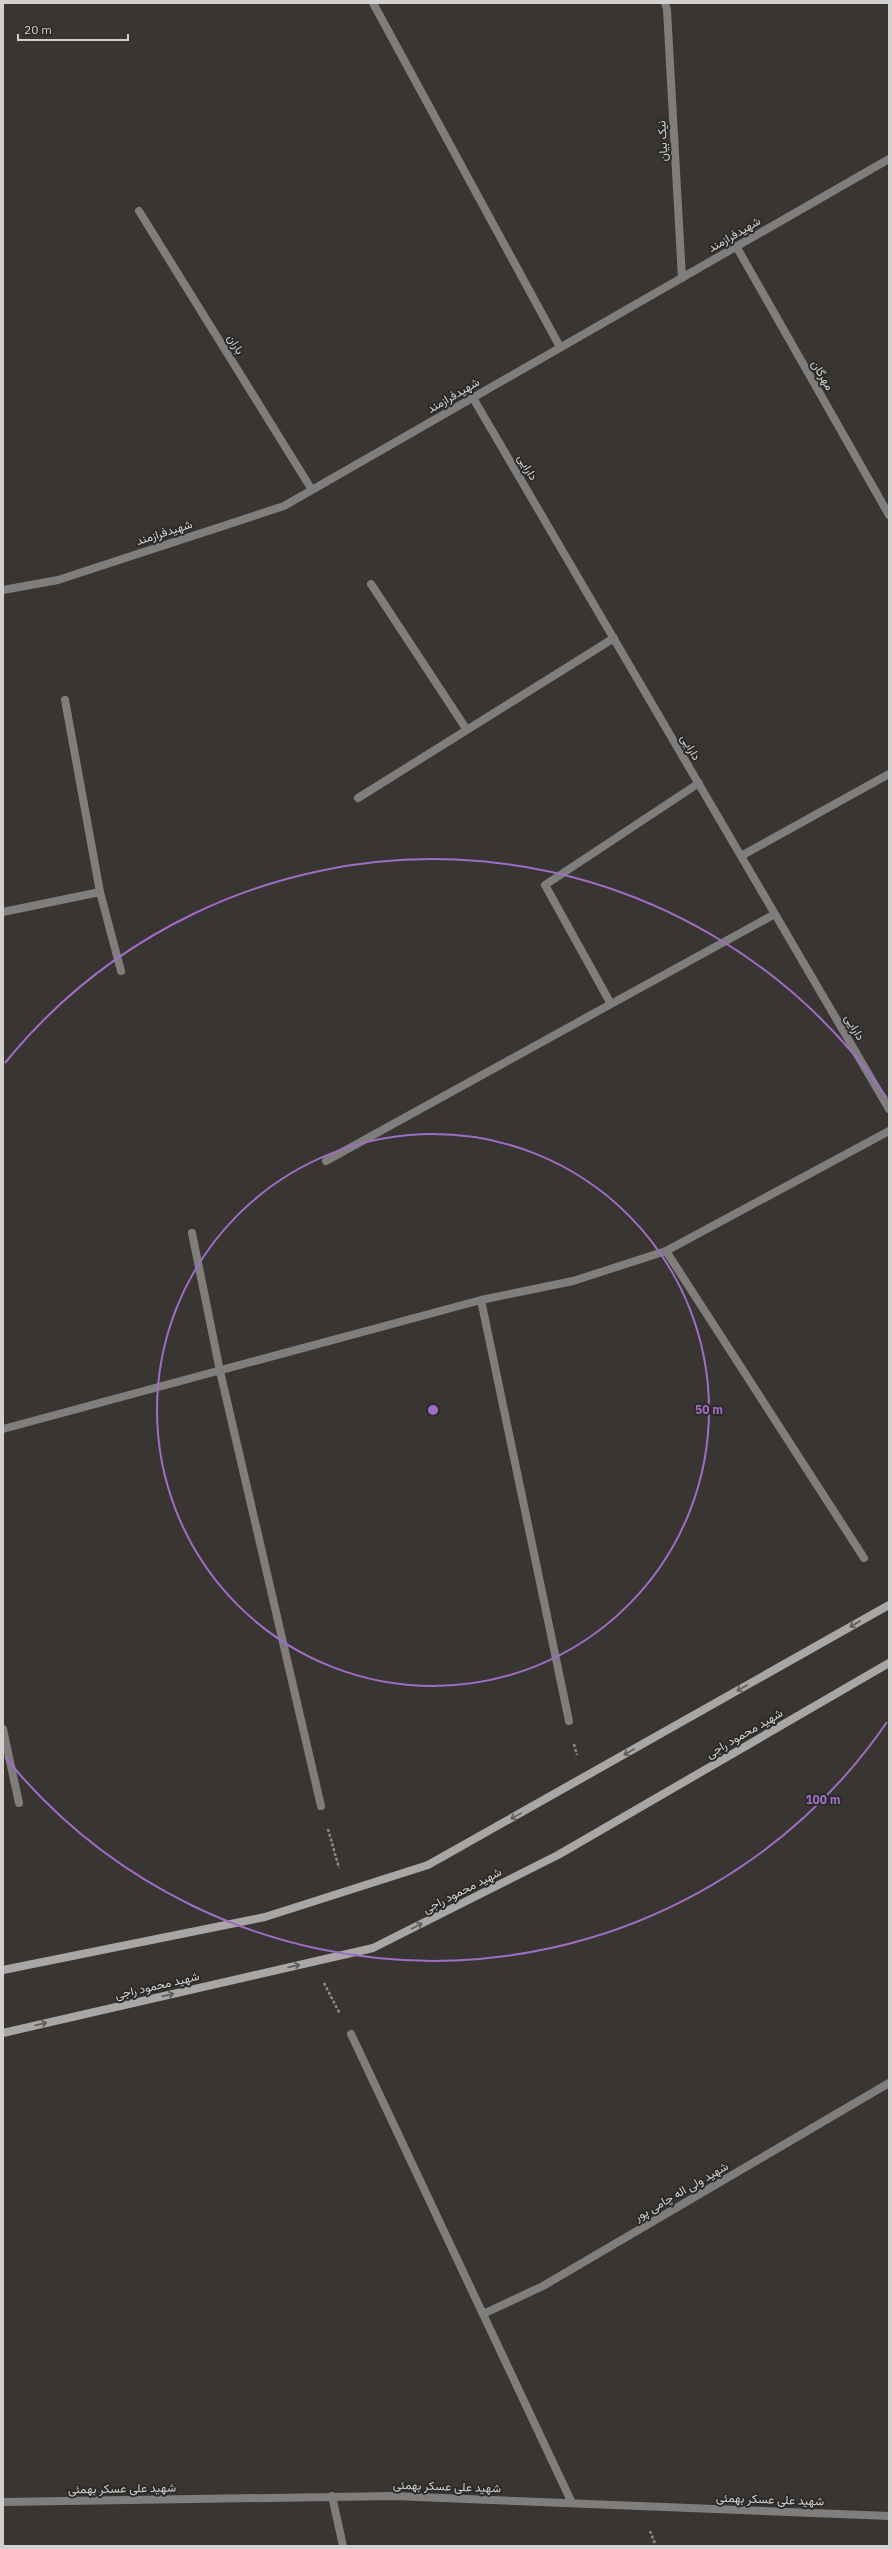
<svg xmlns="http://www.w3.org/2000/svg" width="892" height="2549" viewBox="0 0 892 2549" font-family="'IBM Plex Sans',Vazirmatn,sans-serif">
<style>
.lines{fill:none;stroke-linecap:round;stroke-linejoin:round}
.path{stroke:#8c8a88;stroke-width:2.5;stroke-dasharray:3 2;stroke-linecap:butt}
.street{stroke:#7f7e7d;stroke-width:8}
.secondary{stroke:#a9a7a5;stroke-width:8}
.oneway{stroke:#5f5d5b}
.ring{fill:none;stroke:#9e6ec5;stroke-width:2}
.labels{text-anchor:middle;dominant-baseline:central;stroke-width:4;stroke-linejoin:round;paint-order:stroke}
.street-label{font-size:12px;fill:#d2d1cf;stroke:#2d2b29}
.centre{fill:#9e6ec5;stroke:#2d2b29;stroke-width:2}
.ring-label{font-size:12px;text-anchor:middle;font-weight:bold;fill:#9e6ec5;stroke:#2d2b29;stroke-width:4;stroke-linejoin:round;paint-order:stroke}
</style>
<rect width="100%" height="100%" fill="#383533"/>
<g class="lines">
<path class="path" d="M574,1744L577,1755
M328,1829L339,1868
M324,1983L340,2014
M650,2531L656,2546"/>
<path class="street" d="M373,3L560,347
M665,3L667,10L682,278
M139,211L312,490
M736,246L889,515
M473,398L889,1109
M371,584L467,730
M3,590L58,580L284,506L889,159
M65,700L100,892
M699,783L545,885L611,1004L775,914
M358,798L614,638
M741,856L889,774
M3,912L100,892L121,971
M326,1161L611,1004
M192,1233L220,1371L321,1806
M666,1251L864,1558
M481,1300L569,1721
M3,1429L481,1300L573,1281L666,1251L889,1131
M3,1729L19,1803
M351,2034L572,2503
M483,2314L543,2286L889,2083
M332,2496L343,2546
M3,2502L393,2496L889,2516"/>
<path class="secondary" d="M3,1970L265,1917L428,1865L889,1605
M3,2033L373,1948L558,1855L889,1663"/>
</g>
<defs><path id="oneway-shaft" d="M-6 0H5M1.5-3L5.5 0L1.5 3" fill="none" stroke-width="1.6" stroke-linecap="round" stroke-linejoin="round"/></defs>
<g class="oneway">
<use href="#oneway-shaft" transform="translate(855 1624) rotate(150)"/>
<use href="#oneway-shaft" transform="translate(742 1688) rotate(150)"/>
<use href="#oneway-shaft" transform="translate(629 1752) rotate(150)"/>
<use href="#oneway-shaft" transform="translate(516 1816) rotate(151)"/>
<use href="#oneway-shaft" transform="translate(417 1926) rotate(-27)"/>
<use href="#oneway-shaft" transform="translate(294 1966) rotate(-13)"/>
<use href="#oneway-shaft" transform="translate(168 1995) rotate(-13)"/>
<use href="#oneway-shaft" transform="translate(41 2024) rotate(-13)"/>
</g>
<g class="ring">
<circle cx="433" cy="1410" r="276"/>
<path d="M887 1722A551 551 0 0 1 5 1757M5 1063A551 551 0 0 1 887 1098"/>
</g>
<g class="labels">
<g class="street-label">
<text transform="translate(662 141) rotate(-93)">نیک بیان</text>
<text transform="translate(734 234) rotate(-30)">شهیدفرازمند</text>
<text transform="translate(236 344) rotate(58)">باران</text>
<text transform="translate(823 375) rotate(60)">مهرگان</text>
<text transform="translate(453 395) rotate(-30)">شهیدفرازمند</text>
<text transform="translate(528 467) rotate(60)">دارایی</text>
<text transform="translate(164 532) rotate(-18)">شهیدفرازمند</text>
<text transform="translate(691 747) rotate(60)">دارایی</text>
<text transform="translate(855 1027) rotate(60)">دارایی</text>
<text transform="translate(744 1733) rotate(-30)">شهید محمود راجی</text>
<text transform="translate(462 1890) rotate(-27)">شهید محمود راجی</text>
<text transform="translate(157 1985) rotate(-13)">شهید محمود راجی</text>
<text transform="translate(681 2191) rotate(-30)">شهید ولی اله چامی پور</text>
<text transform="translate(447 2486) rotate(2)">شهید علی عسکر بهمئی</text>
<text transform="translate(122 2488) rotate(-1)">شهید علی عسکر بهمئی</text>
<text transform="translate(770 2499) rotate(2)">شهید علی عسکر بهمئی</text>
</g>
</g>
<circle cx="433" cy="1410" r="6" class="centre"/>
<g class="ring-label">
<text x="709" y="1414">50 m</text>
<text x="823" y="1804">100 m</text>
</g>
<rect width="892" height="2549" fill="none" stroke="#d2d1cf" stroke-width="8"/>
<path d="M18 34v6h110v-6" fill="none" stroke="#d2d1cf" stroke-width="2"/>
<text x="24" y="34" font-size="12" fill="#d2d1cf" stroke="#2d2b29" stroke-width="3" paint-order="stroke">20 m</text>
</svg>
